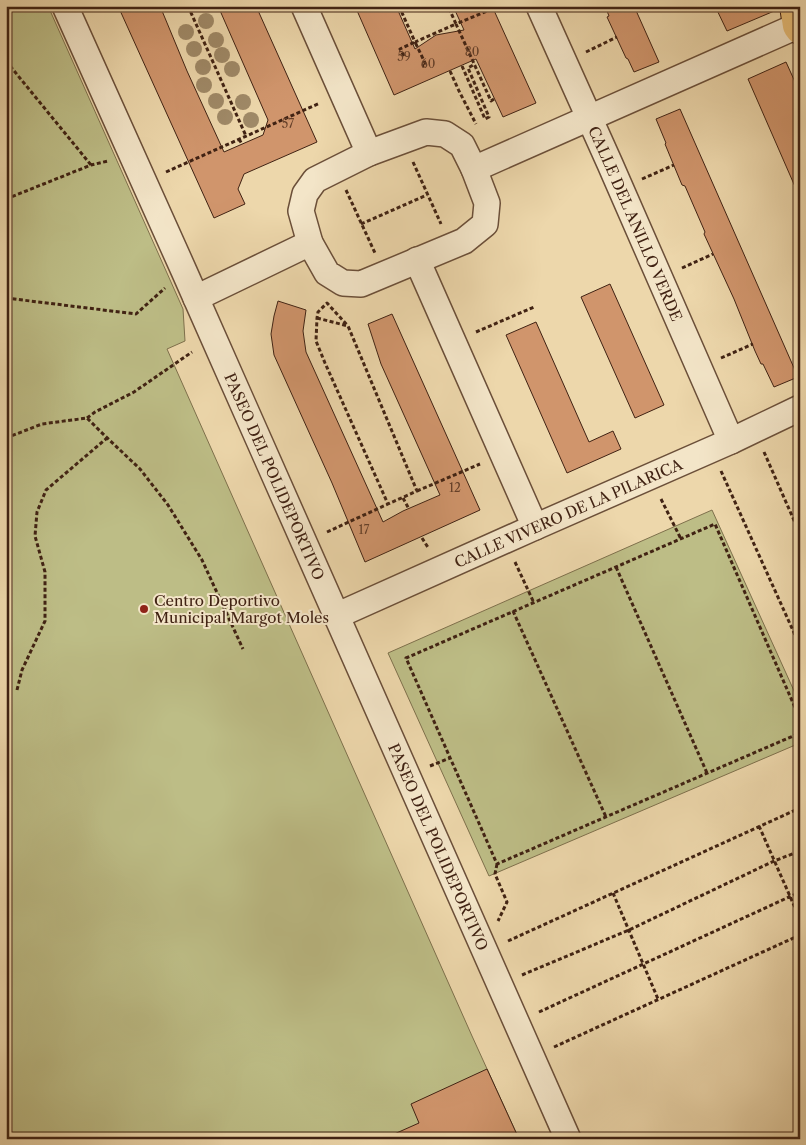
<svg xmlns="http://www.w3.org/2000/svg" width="806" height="1145" viewBox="0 0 806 1145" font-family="'Libre Caslon Text',serif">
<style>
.green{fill:#bdbd86;stroke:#7e704c}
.building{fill:#d0956c;stroke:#402213}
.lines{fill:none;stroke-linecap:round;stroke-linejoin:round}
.minor-casing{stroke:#6b4f39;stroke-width:28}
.major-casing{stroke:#402213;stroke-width:30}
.path{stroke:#402213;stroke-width:3;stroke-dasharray:4 2.5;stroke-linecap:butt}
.minor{stroke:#f3e5c8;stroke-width:25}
.major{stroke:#e6bc76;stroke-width:28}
.tree{fill:#9f8967}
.poi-dot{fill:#8f2418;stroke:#f3e5c8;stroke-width:2}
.labels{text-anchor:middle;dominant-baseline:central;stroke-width:4;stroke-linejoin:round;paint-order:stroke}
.number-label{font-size:12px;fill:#643f29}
.street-label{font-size:15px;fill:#402213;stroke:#f3e5c8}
.poi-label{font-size:15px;fill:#402213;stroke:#f3e5c8;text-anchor:start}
</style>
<rect width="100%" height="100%" fill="#edd7ab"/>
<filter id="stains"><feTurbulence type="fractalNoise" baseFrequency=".004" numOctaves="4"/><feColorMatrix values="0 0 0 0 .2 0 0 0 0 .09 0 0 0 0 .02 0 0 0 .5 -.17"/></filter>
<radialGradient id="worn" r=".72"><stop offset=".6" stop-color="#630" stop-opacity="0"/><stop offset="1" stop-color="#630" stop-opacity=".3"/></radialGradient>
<path class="green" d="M6,6H48L183,309L185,341L167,349L472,1036L519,1139H6Z
M712,510L800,704V743L489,876L388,653Z"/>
<path class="building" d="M118,6H160L187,71L224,152L263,135L268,120L218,6H256L317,142L244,174L238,189L245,204L214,218Z
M355,6H396L415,49L436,35L464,30L453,6H492L536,103L503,117L476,59L394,95Z
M605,6H634L659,62L634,72L628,59L626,58L607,17L609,16Z
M715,6H779V9L727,31Z
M786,62L800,93V198L748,79Z
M680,109L798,377L774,387L763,364H761L755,351L734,299L704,234L705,232L685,186L682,185L672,161L665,144L666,143L656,119Z
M610,284L664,405L635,418L581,297Z
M278,301L306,310L303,331L306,352L383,522L403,511L440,495L381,364L368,324L392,314L480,510L365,562L332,483L274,355L271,334L274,316Z
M536,322L589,442L613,431L621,449L567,473L506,335Z
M487,1069L519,1139H383L419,1123L411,1104Z"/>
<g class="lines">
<g class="minor-casing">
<g id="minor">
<path id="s1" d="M65,6L184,271L568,1139"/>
<path d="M304,6L369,153"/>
<path id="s2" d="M539,6L610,164L731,441"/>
<path d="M426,132L445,134L462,145L474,169L487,203L485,224L464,241L361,284L343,283L327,273L310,243L301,211L305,194L315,180L369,153Z"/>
<path d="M474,169L797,26"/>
<path d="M417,260L535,527"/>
<path d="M196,298L310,243"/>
<path id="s3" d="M336,616L535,527L731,441L800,408"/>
</g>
</g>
<g class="major-casing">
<path id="major" d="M794,6L797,26L800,30"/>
</g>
<path class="path" d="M188,6L246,136
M399,6L415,42L456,24L448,6
M586,52L617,37
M404,56L400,49L415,42L426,65L422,66
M6,61L91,165
M462,66L485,119L489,117L468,68L475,64
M450,71L459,91L476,124
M795,83L800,81
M797,87L800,86
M494,99L491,101L456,24L499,6
M239,139L242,144
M413,162L441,224
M166,172L320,103
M642,179L674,165
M346,190L375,253
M6,199L91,165L108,161
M361,224L427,195
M682,268L713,254
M6,298L136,314L165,288
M317,318L348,326L417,491L388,504L325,363L316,341L317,318L318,312L327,303L348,326
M476,332L534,307
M721,358L753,344
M87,418L95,412L134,392L192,352
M6,438L42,424L87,418L101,432L140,469L168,505L202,560L243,649
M764,452L800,534
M721,471L800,646
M417,491L480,464
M403,498L409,509
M661,499L681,539
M327,532L388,504
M422,538L429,549
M515,562L534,603
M616,567L707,773
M513,611L606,817
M17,690L22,670L45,621V572L35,536L37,512L46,490L107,438
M800,719L715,524L406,658L497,864L800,733
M430,766L450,758
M759,826L800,919
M497,864L495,874L507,902L498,921
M613,893L658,999
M508,941L800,808
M522,975L629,930L774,861L800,851
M539,1012L800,892
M554,1047L800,935"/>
<use href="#minor" class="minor"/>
<use href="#major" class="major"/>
</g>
<g class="tree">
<circle cx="206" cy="21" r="8"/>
<circle cx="186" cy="32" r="8"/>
<circle cx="216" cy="40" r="8"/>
<circle cx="194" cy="49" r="8"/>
<circle cx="222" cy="55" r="8"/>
<circle cx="203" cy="67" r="8"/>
<circle cx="232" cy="69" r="8"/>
<circle cx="204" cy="85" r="8"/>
<circle cx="216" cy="101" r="8"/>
<circle cx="243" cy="102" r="8"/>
<circle cx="225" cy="117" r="8"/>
<circle cx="251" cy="120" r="8"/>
</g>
<circle class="poi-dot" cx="144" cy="609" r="5"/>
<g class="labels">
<g class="number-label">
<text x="472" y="51">80</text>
<text x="404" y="56">59</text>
<text x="428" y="63">60</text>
<text x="288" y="123">57</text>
<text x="455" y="487">12</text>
<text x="364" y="529">17</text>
</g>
<g class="street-label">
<text stroke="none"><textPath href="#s2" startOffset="238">CALLE DEL ANILLO VERDE</textPath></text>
<text stroke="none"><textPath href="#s1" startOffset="515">PASEO DEL POLIDEPORTIVO</textPath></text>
<text stroke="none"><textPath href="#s3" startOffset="254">CALLE VIVERO DE LA PILARICA</textPath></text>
<text stroke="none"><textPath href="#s1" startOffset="920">PASEO DEL POLIDEPORTIVO</textPath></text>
</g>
<g class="poi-label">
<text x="154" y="600">Centro Deportivo<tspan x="154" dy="17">Municipal Margot Moles</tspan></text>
</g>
</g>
<rect width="806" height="1145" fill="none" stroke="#edd7ab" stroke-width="25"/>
<rect x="8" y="8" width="791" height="1130" fill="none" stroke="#402213" stroke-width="2.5"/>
<rect x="12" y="12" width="781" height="1120" fill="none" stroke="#402213"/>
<rect width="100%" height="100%" filter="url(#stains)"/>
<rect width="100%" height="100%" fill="url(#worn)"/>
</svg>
